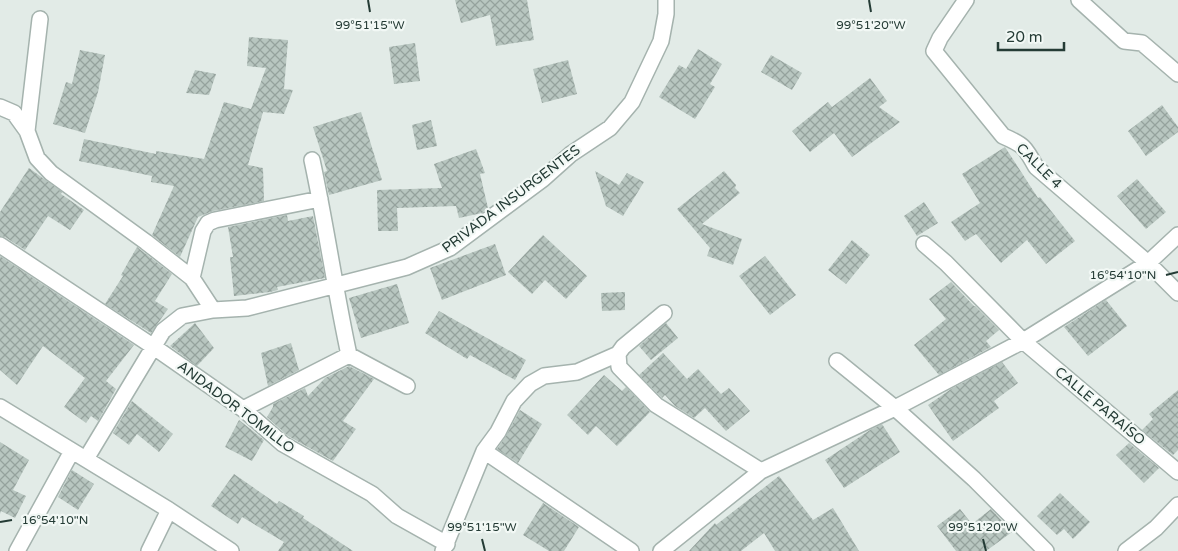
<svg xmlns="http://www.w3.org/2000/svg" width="1178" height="551" viewBox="0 0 1178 551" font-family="'Varela Round',sans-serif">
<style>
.building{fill:url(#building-cross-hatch)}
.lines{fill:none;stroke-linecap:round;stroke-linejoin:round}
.street-casing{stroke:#a5b3ae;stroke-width:18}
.street{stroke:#fff;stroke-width:15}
.ticks{fill:none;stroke:#243b35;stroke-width:2}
.labels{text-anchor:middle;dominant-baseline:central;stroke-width:4.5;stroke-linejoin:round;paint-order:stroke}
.street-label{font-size:14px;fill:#243b35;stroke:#f2f8f5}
.ticks-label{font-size:12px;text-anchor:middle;fill:#243b35;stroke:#f2f8f5;stroke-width:4.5;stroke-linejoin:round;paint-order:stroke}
</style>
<defs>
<pattern id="building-cross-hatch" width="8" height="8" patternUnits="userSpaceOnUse" patternTransform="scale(1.25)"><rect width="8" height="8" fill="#b8c6c0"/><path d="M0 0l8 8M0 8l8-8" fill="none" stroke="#95a29d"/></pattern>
</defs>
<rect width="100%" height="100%" fill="#e2ebe7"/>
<path class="building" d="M455,0H527L534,40L496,46L490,15L461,23Z
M249,37L288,40L284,89L293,90L284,114L263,112L248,165L263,168L264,201L213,211L198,217L180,257L152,235L174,186L151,182L152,176L79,161L84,139L156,154V151L204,159L224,102L251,109L266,68L247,66Z
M415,43L420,81L394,84L389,47Z
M698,49L722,64L710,84L715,87L695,119L659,97L679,65L686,69Z
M80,50L105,55L98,92L85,133L53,124L66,82L72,84Z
M771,55L802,73L792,90L761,72Z
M568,60L577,94L542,103L533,69Z
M195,70L216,74L209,95L186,93Z
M870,78L887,101L879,107L900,122L852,157L834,133L810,152L792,131L828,102L832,107Z
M1162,105L1178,127V132L1146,156L1128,131Z
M361,112L382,180L329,195L324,172L327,171L313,127Z
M431,120L437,146L417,150L412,125Z
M1005,147L1038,198L1040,197L1075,241L1046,264L1027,240L1001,263L976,234L965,241L951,222L980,203L962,174Z
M476,149L485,173L480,174L488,208L482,213L459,218L456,206L397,208L398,231H378L377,190L442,188L434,164Z
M29,168L62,192L61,194L84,210L70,230L48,216L25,250L5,237L0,236V212Z
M595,171L619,185L627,173L644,182L623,216L606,206Z
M724,171L736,185L735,188L740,193L702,224L742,239L733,265L707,256L710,248L677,209Z
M1137,179L1166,212L1146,229L1117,196Z
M924,202L938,223L917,236L904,216Z
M287,215L288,221L313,216L325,278L277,287L278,290L270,292L234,296L230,257H233L228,227Z
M543,235L587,276L566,299L545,280L532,294L508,272Z
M852,240L870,255L846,284L828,270Z
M495,244L506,275L442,300L430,268Z
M137,247L172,274L155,301L168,309L151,333L105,304L123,276L121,275Z
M0,256L134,345L106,381L116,389L98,421L91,416L86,423L64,407L85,378L43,346L17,385L0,370Z
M765,256L796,295L770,315L739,276Z
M951,282L974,306H975L999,330L986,341L991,347L939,375L914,345L946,319L929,299Z
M397,284L409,323L361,338L349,298Z
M625,292V310L602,311L601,293Z
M1106,300L1127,326L1088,356L1064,327Z
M439,311L526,360L515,380L470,355L467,359L425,333Z
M195,323L214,348L197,366L170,346Z
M666,323L678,338L651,360L639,346Z
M291,343L299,370L268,386L261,353Z
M663,353L687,379L698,369L721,394L729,388L750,411L726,431L705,408L694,418L675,406L665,395L662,398L639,375Z
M1002,362L1018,383L994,401L999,408L953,441L928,405L951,389Z
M349,366L374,379L343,421L356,429L333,461L288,436L267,417L273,407V404L305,388L308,396L325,378Z
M604,375L622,391L626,387L650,412L617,446L596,426L588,435L567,415Z
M1178,390V450L1173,455L1142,430L1153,419L1149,414Z
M132,401L173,434L159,452L137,434L129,445L113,433Z
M520,410L542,424L518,463L497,449L506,436Z
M239,420L264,440L252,461L225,447Z
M882,424L900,452L844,488L825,460L870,430Z
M0,442L29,460L13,490L26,496L15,518L1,511L0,514Z
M1129,443L1159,468L1144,483L1116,455Z
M72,470L94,484L78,510L58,497Z
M234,474L277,504L279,501L304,516L303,518L353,551H278L284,542L242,517L238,524L211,506Z
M779,476L813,520L833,508L859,551H775L764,533L741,551H689L715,523L716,525Z
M1060,493L1090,522L1073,539L1064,529L1057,535L1037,516Z
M543,503L579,527L564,551H549L523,535Z
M960,509L972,524L991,509L1012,532L986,551H956L937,526Z"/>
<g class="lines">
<g class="street-casing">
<path id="street" d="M966,0L940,38L934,51L1003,136C1024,145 1025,147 1036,167L1148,263L1178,293
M1079,0L1124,41L1142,43L1178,74
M0,107L14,113L27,131L37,158L51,173L146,242L192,278
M27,131L40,19
M312,160C326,225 335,290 349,355L407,386
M924,244L946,263L1023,341L1178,472
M0,245L154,347L243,409L283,444L372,494L397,516L447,544
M213,310L192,278L203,231L208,223L215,220L320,199
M618,354L619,367L656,405L761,471L661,551
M618,354L623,347L664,313
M837,361L895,408L974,479L1046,551
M0,407L169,510L231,551
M243,409L349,355
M484,451L631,551
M86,459L163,331L182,316L213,310L247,308L407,267L450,248L543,179L571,154L610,128L632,102L661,41L666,14V0
M761,471L895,408L1023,341L1148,263L1178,235
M17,551L72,451
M149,551L169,510
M443,551L484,451L498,432L514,401L530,384L544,376L577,372L618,354
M1126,551L1156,528L1178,505"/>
</g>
<use href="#street" class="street"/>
</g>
<path class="ticks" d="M368,0L370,12M869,0L871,12M1166,275L1178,272M0,522L12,520M482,539L485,551M983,539L986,551"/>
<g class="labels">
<g class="street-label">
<text transform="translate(1039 166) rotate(45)">CALLE 4</text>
<text transform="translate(511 199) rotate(-37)">PRIVADA INSURGENTES</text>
<text transform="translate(1100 406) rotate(40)">CALLE PARAÍSO</text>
<text transform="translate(236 407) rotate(37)">ANDADOR TOMILLO</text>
</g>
</g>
<g class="ticks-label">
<text x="370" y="29">99°51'15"W</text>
<text x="871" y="29">99°51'20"W</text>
<text x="1123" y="279">16°54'10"N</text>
<text x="55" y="524">16°54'10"N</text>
<text x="482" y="531">99°51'15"W</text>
<text x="983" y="531">99°51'20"W</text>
</g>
<path d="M998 42v8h66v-8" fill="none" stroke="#243b35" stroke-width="2.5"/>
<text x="1006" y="42" font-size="15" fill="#243b35" stroke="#f2f8f5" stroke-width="4" paint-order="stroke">20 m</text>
</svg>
